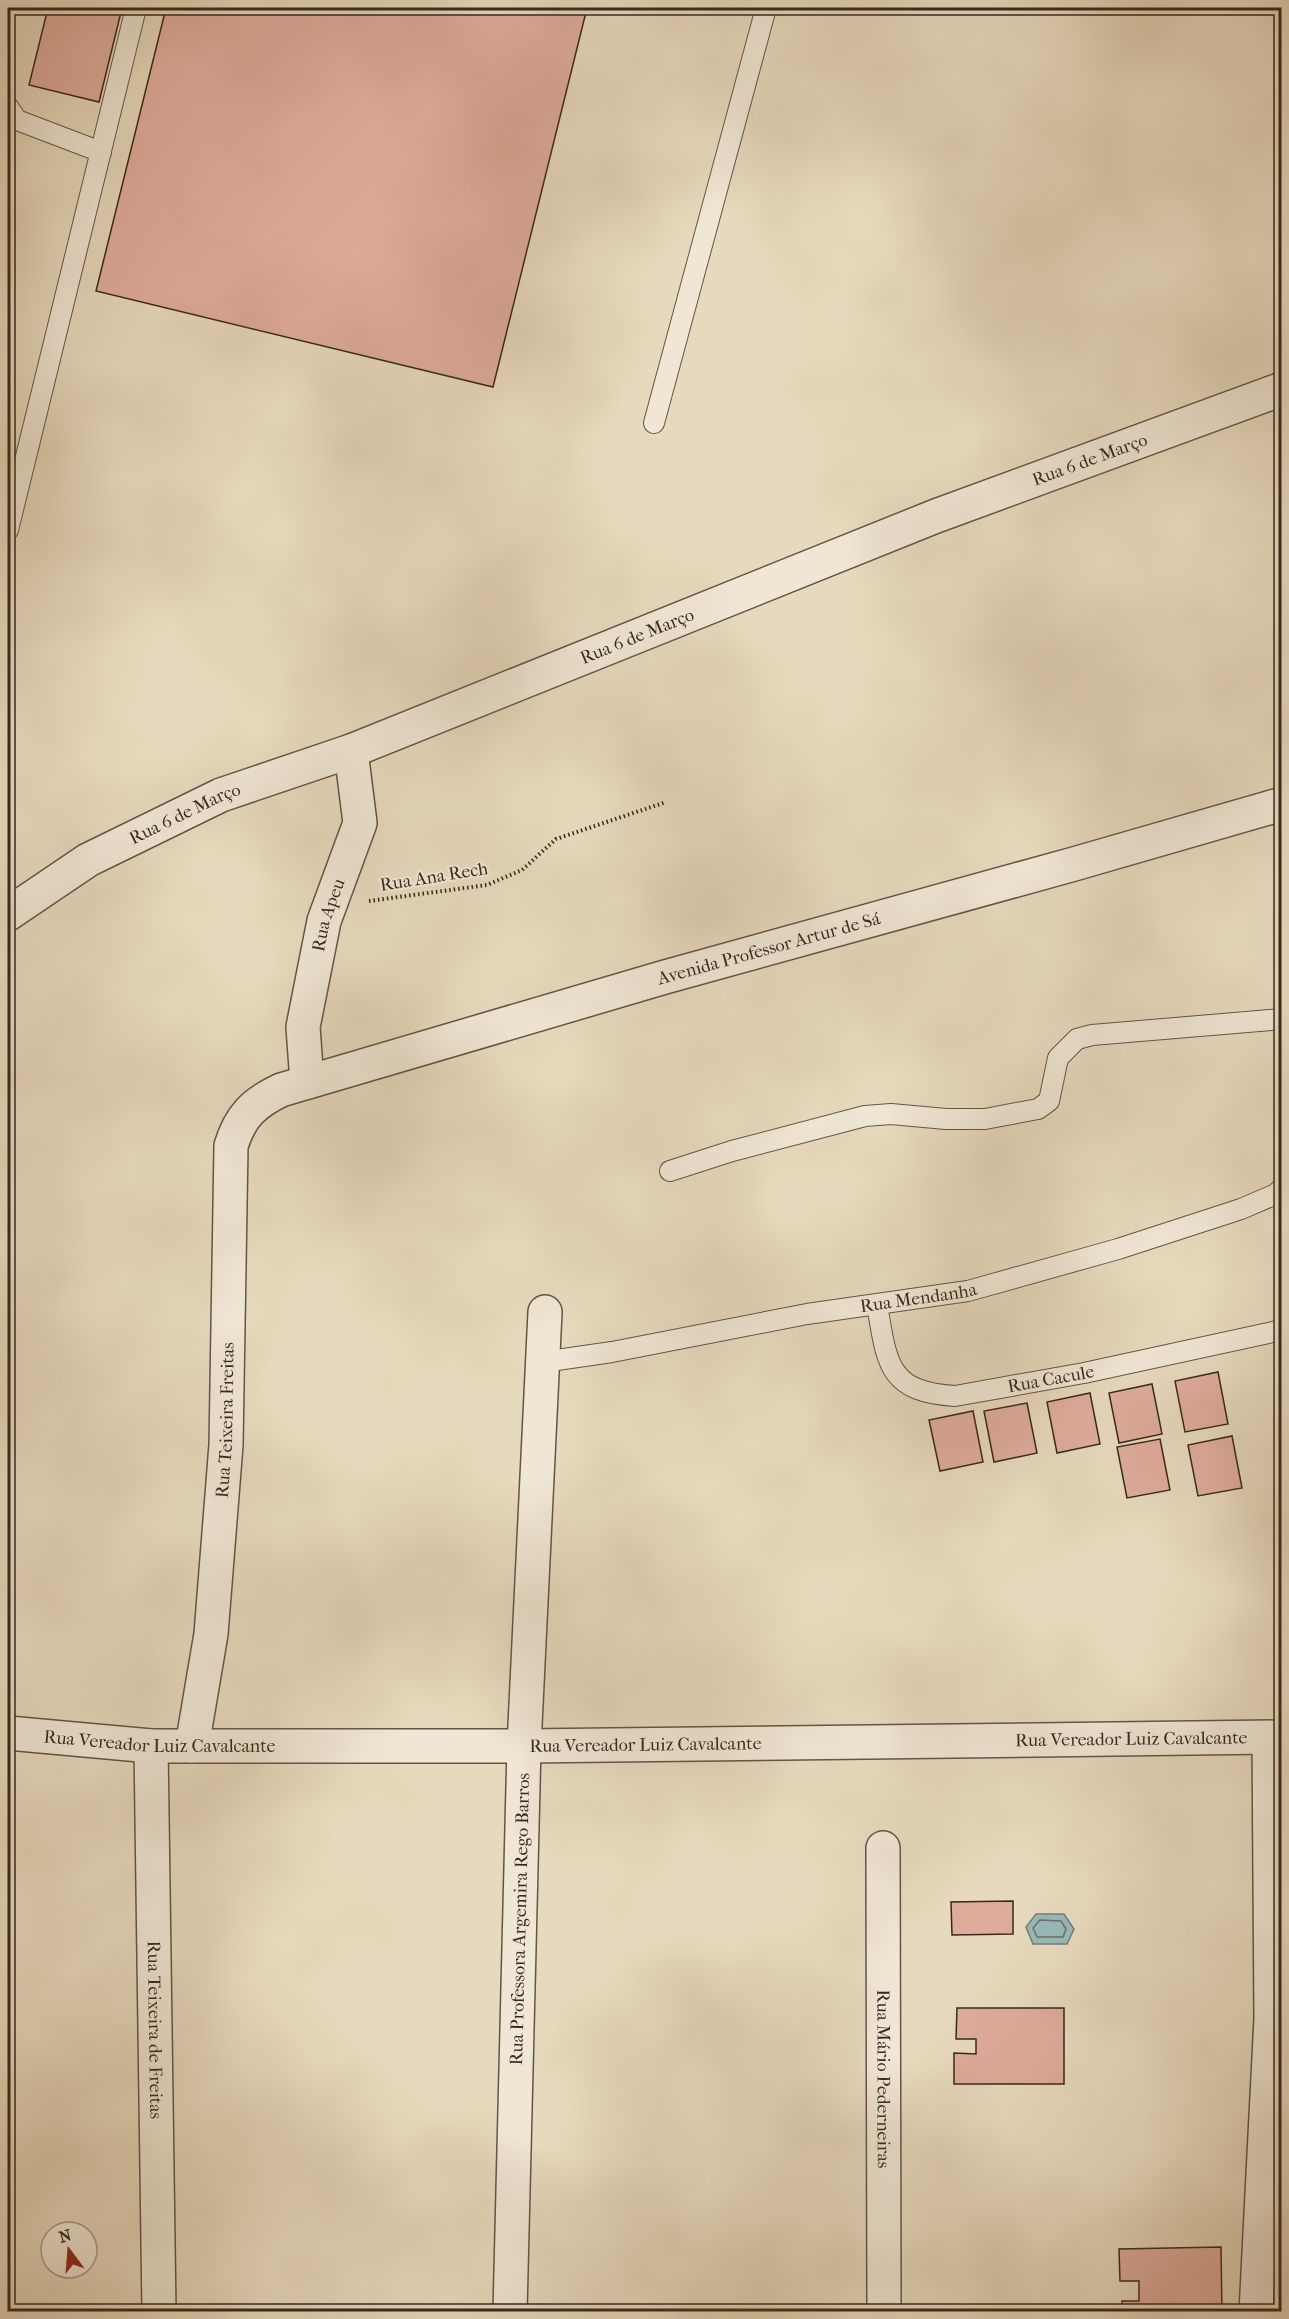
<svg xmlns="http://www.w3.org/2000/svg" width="1289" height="2319" viewBox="0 0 1289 2319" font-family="'IM FELL French Canon',serif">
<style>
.water{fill:#98b9b7;stroke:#717f79;stroke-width:1.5}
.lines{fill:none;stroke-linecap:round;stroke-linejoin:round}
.shore{stroke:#68716a;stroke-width:1.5}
.building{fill:#dfac9c;stroke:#37291d;stroke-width:1.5}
.service-casing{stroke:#635545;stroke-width:22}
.minor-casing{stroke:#635545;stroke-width:36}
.path{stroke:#37291d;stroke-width:4;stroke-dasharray:1.5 3;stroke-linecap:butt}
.service{stroke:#efe6d4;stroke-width:20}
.minor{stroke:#efe6d4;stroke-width:33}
.labels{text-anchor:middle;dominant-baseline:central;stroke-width:4.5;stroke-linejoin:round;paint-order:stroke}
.street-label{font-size:18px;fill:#37291d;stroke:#efe6d4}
</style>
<rect width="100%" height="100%" fill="#e7d9bd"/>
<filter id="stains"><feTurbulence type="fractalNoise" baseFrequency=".00333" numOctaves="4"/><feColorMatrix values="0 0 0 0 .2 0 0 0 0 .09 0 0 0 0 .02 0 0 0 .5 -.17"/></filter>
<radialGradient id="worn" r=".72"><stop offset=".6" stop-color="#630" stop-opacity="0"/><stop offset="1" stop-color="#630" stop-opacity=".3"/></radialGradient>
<path class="water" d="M1036,1914H1064L1074,1929L1067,1944H1033L1026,1927Z"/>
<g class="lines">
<path class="shore" d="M1040,1920L1061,1921L1066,1929L1063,1937H1037L1033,1928Z"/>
</g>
<path class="building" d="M48,8H122L99,102L29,85Z
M166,8H587L493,387L96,291Z
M1218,1372L1228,1424L1185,1432L1175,1381Z
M1152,1384L1162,1434L1119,1443L1109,1393Z
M1090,1393L1100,1444L1057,1453L1047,1402Z
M1027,1403L1037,1453L994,1462L984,1411Z
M973,1411L983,1462L940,1471L929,1420Z
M1232,1436L1242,1488L1198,1496L1188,1445Z
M1160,1439L1170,1490L1127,1498L1117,1447Z
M1013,1901V1934L952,1935L951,1902Z
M957,2008H1064V2084H954V2053L976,2054V2039H956Z
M1221,2247L1222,2312H1122V2301H1139V2281H1120L1119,2249Z"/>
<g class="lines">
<g class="service-casing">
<g id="service">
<path d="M8,107L17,120L101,152"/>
<path d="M654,423L766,8"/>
<path d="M8,530L136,8"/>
<path d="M670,1171L732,1151L865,1116L891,1114L946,1119H985L1038,1109L1049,1101L1058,1058L1077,1039L1092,1035L1282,1019"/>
<path id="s1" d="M877,1305C887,1364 888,1392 955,1396L1084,1373L1282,1330"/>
<path id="s2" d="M543,1362L612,1352L807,1314L968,1291L1118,1249L1241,1209L1276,1194L1282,1188"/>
</g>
</g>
<g class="minor-casing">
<g id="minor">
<path id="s3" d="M8,914L88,860L221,795L351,751L936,516L1282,389"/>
<path id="s4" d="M307,1082L303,1027L324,921L360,823L351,751"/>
<path id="s5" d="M8,1733L151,1746H524L1282,1737"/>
<path id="s6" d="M151,1746L159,2312"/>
<path id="s7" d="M192,1746L211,1634L226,1445L231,1146C240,1116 254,1103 281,1090L665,977L1074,864L1282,804"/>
<path id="s8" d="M883,1848L884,2312"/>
<path id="s9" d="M510,2312L524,1746L545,1312"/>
<path d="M1256,2312L1271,2018L1269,1738"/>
</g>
</g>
<path class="path" d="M369,901L487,885L522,870L556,839L666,802"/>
<use href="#service" class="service"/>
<use href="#minor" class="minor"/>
</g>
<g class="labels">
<g class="street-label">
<text stroke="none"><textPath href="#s3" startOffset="1176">Rua 6 de Março</textPath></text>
<text stroke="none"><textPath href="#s3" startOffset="690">Rua 6 de Março</textPath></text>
<text stroke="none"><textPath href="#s3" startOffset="204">Rua 6 de Março</textPath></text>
<text transform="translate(434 877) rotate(-9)">Rua Ana Rech</text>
<text stroke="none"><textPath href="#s4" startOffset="170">Rua Apeu</textPath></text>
<text stroke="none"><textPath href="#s7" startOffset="1188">Avenida Professor Artur de Sá</textPath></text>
<text stroke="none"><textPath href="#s2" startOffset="381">Rua Mendanha</textPath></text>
<text stroke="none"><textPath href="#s1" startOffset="234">Rua Cacule</textPath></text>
<text stroke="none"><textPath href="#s7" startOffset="328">Rua Teixeira Freitas</textPath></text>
<text stroke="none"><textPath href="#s5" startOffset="1124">Rua Vereador Luiz Cavalcante</textPath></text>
<text stroke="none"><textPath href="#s5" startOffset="152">Rua Vereador Luiz Cavalcante</textPath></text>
<text stroke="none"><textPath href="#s5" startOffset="638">Rua Vereador Luiz Cavalcante</textPath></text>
<text stroke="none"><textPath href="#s9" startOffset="393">Rua Professora Argemira Rego Barros</textPath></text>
<text stroke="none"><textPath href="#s6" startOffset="284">Rua Teixeira de Freitas</textPath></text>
<text stroke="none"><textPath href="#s8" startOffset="231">Rua Mário Pederneiras</textPath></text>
</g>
</g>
<rect width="1289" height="2319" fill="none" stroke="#e7d9bd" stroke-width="30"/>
<rect x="9" y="9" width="1271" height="2301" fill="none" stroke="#37291d" stroke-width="3"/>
<rect x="15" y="15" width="1259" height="2289" fill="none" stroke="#37291d" stroke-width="1.5"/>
<g transform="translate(69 2250) rotate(344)"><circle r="28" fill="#efe6d4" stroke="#a59a8b" stroke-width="1.5"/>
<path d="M0-4.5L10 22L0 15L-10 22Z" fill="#8f2418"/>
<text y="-9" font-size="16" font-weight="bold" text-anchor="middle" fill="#37291d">N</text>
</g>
<rect width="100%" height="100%" filter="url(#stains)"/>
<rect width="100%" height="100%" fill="url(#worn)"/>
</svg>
